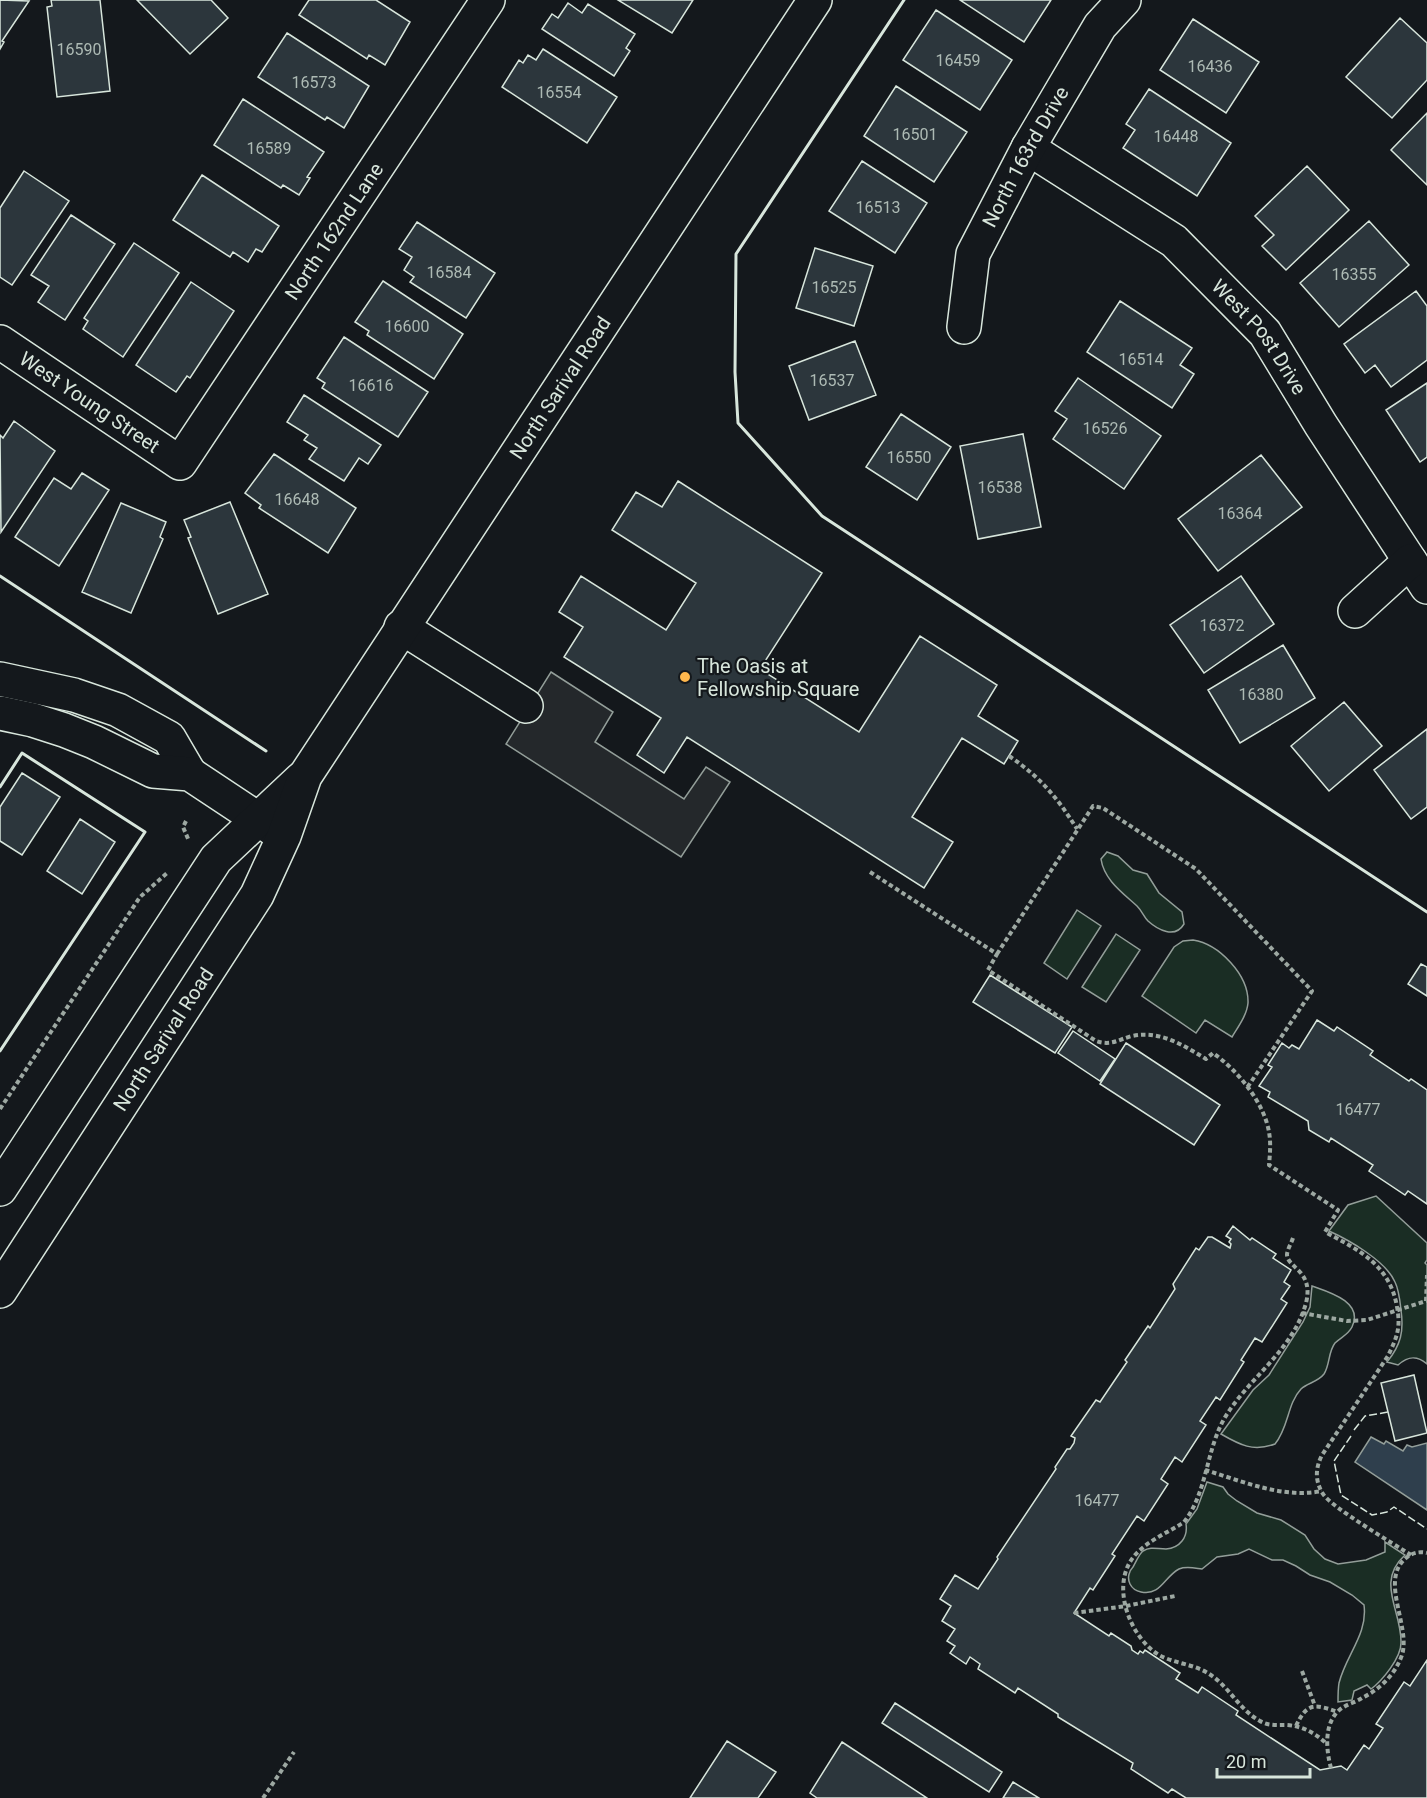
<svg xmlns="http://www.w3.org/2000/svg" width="1427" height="1798" viewBox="0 0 1427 1798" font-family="Roboto,sans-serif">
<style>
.green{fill:#1a2d24;stroke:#939e99;stroke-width:1.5}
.parking{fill:#24282b;stroke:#939e99;stroke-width:1.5}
.water{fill:#2f3f4d;stroke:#939e99;stroke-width:1.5}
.building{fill:#2c363c;stroke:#d8e6dc;stroke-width:1.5}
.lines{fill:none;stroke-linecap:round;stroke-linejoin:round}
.minor-casing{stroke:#d8e6dc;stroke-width:36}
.major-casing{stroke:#d8e6dc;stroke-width:36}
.path{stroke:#9da8a2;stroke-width:4;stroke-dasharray:4.5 3;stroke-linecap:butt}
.minor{stroke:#14181c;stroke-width:33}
.major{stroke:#14181c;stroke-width:33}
.fence{stroke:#d8e6dc;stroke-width:1.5;stroke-dasharray:8 3;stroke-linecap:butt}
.wall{stroke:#d8e6dc;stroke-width:3}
.poi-dot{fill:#ffb74d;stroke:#14181c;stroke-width:2}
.labels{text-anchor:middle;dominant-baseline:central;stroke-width:4.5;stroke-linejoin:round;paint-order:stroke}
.number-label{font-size:16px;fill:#adbab4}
.street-label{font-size:20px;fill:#d8e6dc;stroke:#14181c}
.poi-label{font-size:20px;fill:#d8e6dc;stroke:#14181c;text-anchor:start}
</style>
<rect width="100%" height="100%" fill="#14181c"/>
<path class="green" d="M1107,852L1118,856L1133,870L1147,874L1159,893L1182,912L1184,924C1175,939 1158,930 1148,921C1144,917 1142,911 1137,906C1123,893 1104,880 1101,859Z
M1077,910L1101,926L1067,979L1044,963Z
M1116,934L1140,950L1106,1002L1082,987Z
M1193,940C1219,944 1249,975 1248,1003C1247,1015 1238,1027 1232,1037L1205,1020L1196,1033L1142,996L1174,947L1183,941Z
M1376,1196L1427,1243V1260L1425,1263L1427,1265V1364C1417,1355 1408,1356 1398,1365L1387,1362C1401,1345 1404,1331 1401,1310C1400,1301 1399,1290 1395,1282C1386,1261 1349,1240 1329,1231L1348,1205Z
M1312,1286C1329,1292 1364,1302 1352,1327C1348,1335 1341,1337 1335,1343C1328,1352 1330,1365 1324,1374C1318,1382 1307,1383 1301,1389C1287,1404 1289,1427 1275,1444C1253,1452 1240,1445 1221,1434L1253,1390L1269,1375L1303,1322L1310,1307Z
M1207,1482L1223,1487L1228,1494L1237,1501L1257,1513L1281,1520L1305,1535L1314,1549L1325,1559L1338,1564L1366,1560L1385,1552V1542L1405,1555C1375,1582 1402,1611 1401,1643C1401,1658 1382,1681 1371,1689L1367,1685L1354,1691L1352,1700L1338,1702C1338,1696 1338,1689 1339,1683C1346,1655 1368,1634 1364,1605L1352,1595L1330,1582L1310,1575L1296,1566L1283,1560H1272L1249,1549L1238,1554L1217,1557L1202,1569C1194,1568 1186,1566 1179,1569C1164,1577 1161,1596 1141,1592C1136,1591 1132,1588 1130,1584C1127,1578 1129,1571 1133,1567C1136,1562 1139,1554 1143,1551C1151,1546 1157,1549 1166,1549C1180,1548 1188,1537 1186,1524L1197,1509Z"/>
<path class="parking" d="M551,672L613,712L595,742L684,799L706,767L730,782L681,857L506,744Z"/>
<path class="water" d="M1371,1437L1384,1444L1386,1441L1403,1451L1407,1445L1412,1447L1427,1443V1510L1355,1462Z"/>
<path class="building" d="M0,0L29,1L2,41L4,42L0,49Z
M51,0H100L110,91L57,97L47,7L52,6Z
M137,0H211L228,18L190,54Z
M309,0H376L410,22L385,65L369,55L367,59L299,15Z
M618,0H693L672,33Z
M960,0H1051L1024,42Z
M568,3L582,13L588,4L635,34L626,48L630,51L614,76L542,29L552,14L558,18Z
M936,10L1012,60L980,110L903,60Z
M1400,18L1427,43V80L1392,118L1346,77Z
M1193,19L1259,62L1226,113L1160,70Z
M287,33L369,86L344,128L327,117L325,120L258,77Z
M543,49L617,97L587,143L502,87L519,60L523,63L528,55L536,60Z
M896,86L967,132L934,182L864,136Z
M1149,89L1231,143L1197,196L1123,148L1135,130L1126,124Z
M243,99L324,152L307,177L310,178L299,195L283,185L281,188L214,145Z
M1427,113V185L1391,150Z
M862,161L927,203L895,253L829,211Z
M1307,166L1349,210L1286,270L1262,246L1274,235L1255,216Z
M24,171L69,201L12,285L0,277V208Z
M202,175L279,226L262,252L256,249L248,262L233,252L230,257L173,220Z
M71,215L115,244L65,320L38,302L49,286L31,275Z
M1369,221L1409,265L1339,327L1300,283Z
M417,222L495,273L466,318L410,282L414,277L404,270L412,257L399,249Z
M134,243L179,273L123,357L83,329L88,321L84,318Z
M815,248L873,266L854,326L796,308Z
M383,281L463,334L434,379L367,335L369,331L355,322Z
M191,282L234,311L190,378L187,376L176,392L136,365Z
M1416,291L1427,306V360L1391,387L1375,365L1365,373L1344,344Z
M1120,301L1192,348L1180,365L1194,374L1172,408L1087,352Z
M344,337L428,392L398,437L322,388L325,383L317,378Z
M855,341L876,395L809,420L789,366Z
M1078,378L1161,436L1124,489L1053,439L1067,419L1055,411Z
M1427,383V457L1420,462L1386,410Z
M304,395L381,445L368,464L359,458L344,481L309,459L317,448L304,440L308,435L287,422Z
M901,414L951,447L917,500L866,467Z
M14,421L55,451L1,532L0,435L3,438Z
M1023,434L1041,527L978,539L960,446Z
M274,454L356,508L328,553L259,508L261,505L245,493Z
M1261,455L1302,507L1218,571L1178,519Z
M82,473L109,490L59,566L15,537L54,478L71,489Z
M678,481L822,573L760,669L859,732L920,636L997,685L978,716L1018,741L1004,764L962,738L912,817L953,842L924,888L687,737L664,773L637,755L661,718L564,657L583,627L559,612L581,576L666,630L696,583L612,530L636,492L662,507Z
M230,502L268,594L218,614L188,538L191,537L184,520Z
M121,503L166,522L160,537L163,539L131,613L82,592Z
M1241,576L1274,624L1204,673L1170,625Z
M1283,645L1315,698L1240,743L1208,690Z
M1344,702L1382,746L1329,791L1291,746Z
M1427,729V807L1411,819L1374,770Z
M22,773L60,797L22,855L0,841V807Z
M80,819L115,842L82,894L47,871Z
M1421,964L1427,967V996L1408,984Z
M990,975L1072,1027L1055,1053L973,1002Z
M1317,1020L1334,1031L1337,1027L1373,1051L1370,1055L1409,1081L1411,1079L1427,1090V1204L1408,1191L1405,1195L1369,1171L1373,1165L1331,1138L1329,1142L1309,1130L1308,1121L1268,1097L1270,1092L1259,1086L1272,1067L1268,1065L1282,1043L1289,1048L1292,1045L1299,1049Z
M1073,1031L1115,1059L1100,1081L1058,1053Z
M1126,1043L1220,1105L1194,1145L1100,1084Z
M1233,1226L1250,1240L1252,1238L1276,1254L1273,1258L1291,1270L1284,1282L1290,1286L1281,1299L1287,1303L1262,1342L1255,1338L1241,1360L1244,1362L1220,1400L1216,1397L1200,1421L1206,1425L1182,1462L1175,1457L1161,1479L1168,1484L1144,1521L1137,1516L1112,1554L1115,1556L1093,1590L1090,1588L1074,1613L1109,1636L1111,1633L1131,1646L1132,1650L1138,1654L1140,1651L1143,1653L1145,1650L1180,1673L1176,1679L1198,1693L1202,1687L1238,1711L1236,1715L1320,1770L1341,1766L1347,1770L1364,1745L1369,1749L1383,1728L1376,1724L1404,1682L1410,1686L1427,1660V1798H1186L1172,1789L1168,1793L1131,1769L1133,1763L1058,1717V1714L1018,1688L1015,1693L978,1669L980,1664L970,1657L966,1664L950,1653L955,1646L947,1641L955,1629L942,1621L951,1606L940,1599L955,1575L978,1589L998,1559L997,1557L1056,1469L1055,1467L1067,1449H1070L1074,1443L1075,1438L1071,1436L1096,1400L1100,1402L1127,1362L1125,1360L1148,1326L1150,1328L1175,1289L1173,1284L1196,1248L1199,1250L1208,1237H1212L1230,1248L1231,1244L1229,1242L1231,1239L1226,1236Z
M1414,1375L1427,1433L1395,1441L1381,1383Z
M895,1703L1002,1772L989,1792L882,1723Z
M727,1741L776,1772L758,1798H690Z
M842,1742L927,1798H817L810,1793Z
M1013,1782L1039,1798H1003Z"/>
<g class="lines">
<g class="minor-casing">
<g id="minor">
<path id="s1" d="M1028,148L1174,241L1265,333L1321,425L1427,587"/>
<path id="s2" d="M964,327L973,254L1028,148L1100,26L1124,0"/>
<path id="s3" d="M0,342L180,463L488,0"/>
<path d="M1355,611L1410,561"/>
<path d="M401,627L526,706"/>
<path d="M0,679L74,695L118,710L169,738L190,774"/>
<path d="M0,713L33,720L64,730L94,742L153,771L190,774L282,835"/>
</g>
</g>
<g class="major-casing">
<g id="major">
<path d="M0,1189L216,859L301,779"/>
<path id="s4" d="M0,1291L257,895L284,836L305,776L815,0"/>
</g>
</g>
<path class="path" d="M1009,756C1040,777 1057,797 1077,829
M186,821L183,827L189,841
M870,872L997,954L988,970L1096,1041C1111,1046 1117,1040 1132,1036C1160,1030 1183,1045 1206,1059L1213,1053C1237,1070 1264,1102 1269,1132C1271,1143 1270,1154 1269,1165L1338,1210L1325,1232C1359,1250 1390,1265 1397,1307C1401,1328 1397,1337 1388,1356L1322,1455C1315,1469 1315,1481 1323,1494C1331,1507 1394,1544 1411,1555
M997,954L1093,806L1103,808L1196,869L1312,991L1247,1088
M0,1109L140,897L167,873
M1293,1238C1291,1244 1287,1250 1287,1255C1288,1268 1314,1271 1306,1303C1293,1351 1248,1378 1224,1419C1206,1451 1207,1493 1184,1522C1169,1532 1151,1539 1138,1552C1108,1580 1128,1636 1159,1655C1173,1663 1192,1664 1206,1672C1228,1684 1238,1709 1260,1721C1268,1726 1277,1725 1286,1725C1303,1726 1315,1733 1327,1744
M1302,1313L1347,1321L1367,1320L1426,1301L1427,1275
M1205,1470C1242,1481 1283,1499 1322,1491
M1074,1613L1126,1606L1175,1596
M1302,1671L1315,1706
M1296,1726C1307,1702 1315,1704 1338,1712
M1331,1768C1326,1750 1323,1721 1342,1708C1348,1704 1356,1702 1362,1698C1380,1689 1395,1675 1402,1655C1411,1626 1379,1580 1406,1558C1412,1553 1419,1551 1427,1553
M263,1798L294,1752"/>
<use href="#minor" class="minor"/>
<use href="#major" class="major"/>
<path class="fence" d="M1354,1430L1365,1416L1388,1412
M1351,1436L1334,1461L1341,1495L1372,1515L1387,1512L1394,1507L1427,1529"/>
<path class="wall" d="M904,0L736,254L735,372L738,423L822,516L1427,912
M0,576L266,751
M0,787L22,753L145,832L0,1051"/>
</g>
<circle class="poi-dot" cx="685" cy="677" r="6"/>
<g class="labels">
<g class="number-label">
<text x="79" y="49">16590</text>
<text x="958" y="60">16459</text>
<text x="1210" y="66">16436</text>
<text x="314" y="82">16573</text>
<text x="559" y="92">16554</text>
<text x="915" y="134">16501</text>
<text x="1176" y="136">16448</text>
<text x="269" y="148">16589</text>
<text x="878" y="207">16513</text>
<text x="449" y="272">16584</text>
<text x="1354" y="274">16355</text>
<text x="834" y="287">16525</text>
<text x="407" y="326">16600</text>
<text x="1141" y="359">16514</text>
<text x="832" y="380">16537</text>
<text x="371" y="385">16616</text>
<text x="1105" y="428">16526</text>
<text x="909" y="457">16550</text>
<text x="1000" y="487">16538</text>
<text x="297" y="499">16648</text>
<text x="1240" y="513">16364</text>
<text x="1222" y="625">16372</text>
<text x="1261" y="694">16380</text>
<text x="1358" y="1109">16477</text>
<text x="1097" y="1500">16477</text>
</g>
<g class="street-label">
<text stroke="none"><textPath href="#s2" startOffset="184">North 163rd Drive</textPath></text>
<text stroke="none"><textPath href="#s3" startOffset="495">North 162nd Lane</textPath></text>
<text stroke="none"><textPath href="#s1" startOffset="302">West Post Drive</textPath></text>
<text stroke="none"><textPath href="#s4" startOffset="1065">North Sarival Road</textPath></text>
<text stroke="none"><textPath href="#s3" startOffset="108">West Young Street</textPath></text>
<text stroke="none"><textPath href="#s4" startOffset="300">North Sarival Road</textPath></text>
</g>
<g class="poi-label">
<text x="697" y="666">The Oasis at<tspan x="697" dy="23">Fellowship Square</tspan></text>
</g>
</g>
<path d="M1217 1768v9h93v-9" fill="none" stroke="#d8e6dc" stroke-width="3"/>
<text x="1226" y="1768" font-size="18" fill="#d8e6dc" stroke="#14181c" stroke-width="4.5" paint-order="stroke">20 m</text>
</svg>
